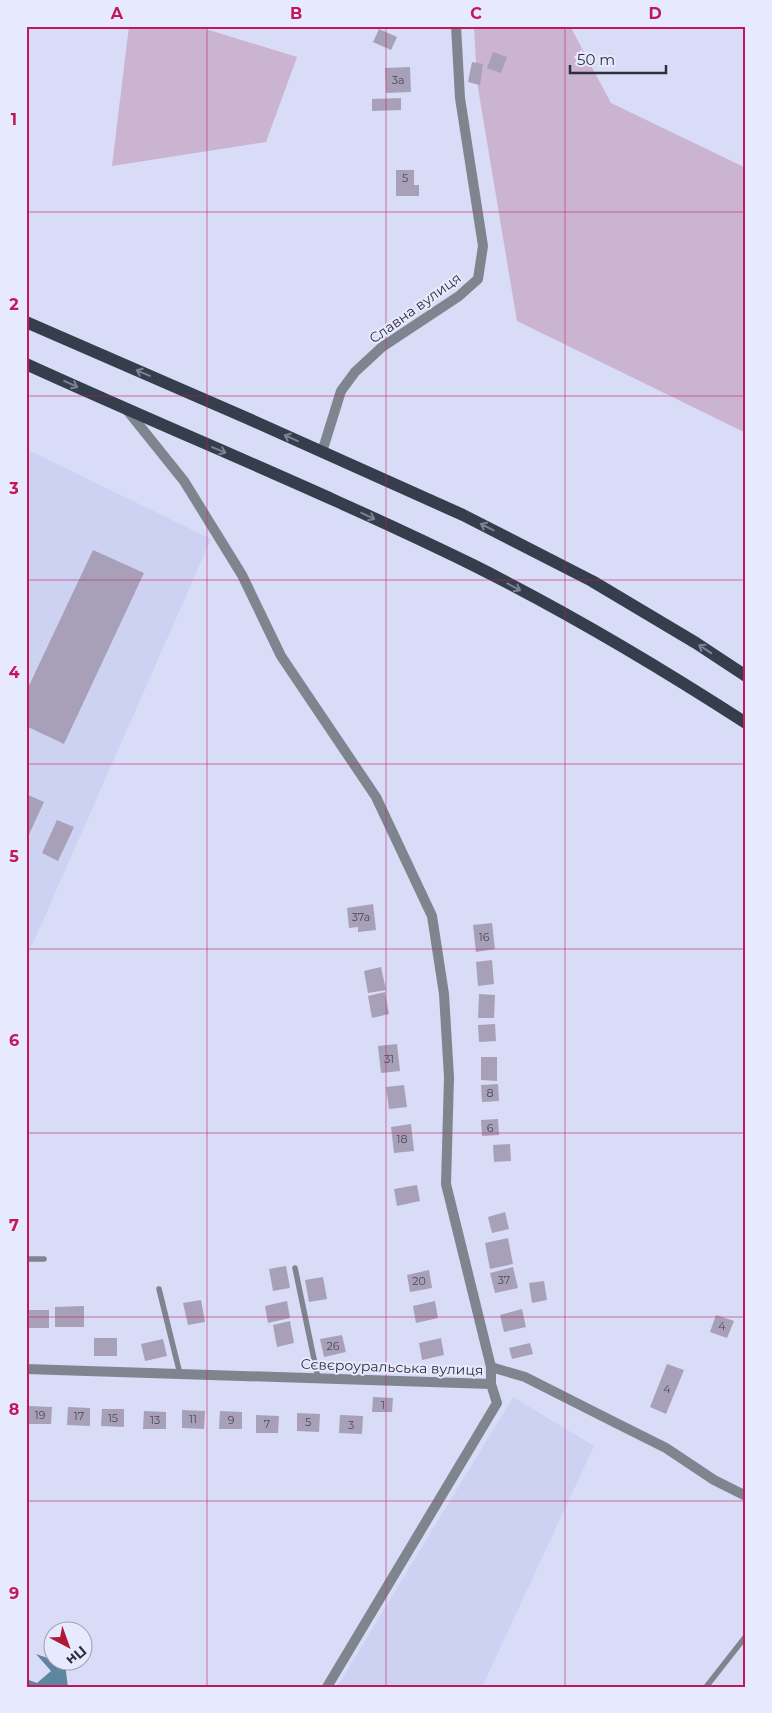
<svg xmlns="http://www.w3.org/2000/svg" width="772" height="1713" viewBox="0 0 772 1713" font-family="Montserrat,sans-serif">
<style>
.built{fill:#cdd2f3}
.green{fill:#cbb3d2}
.water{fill:#5f86a1}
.building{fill:#a7a0b8}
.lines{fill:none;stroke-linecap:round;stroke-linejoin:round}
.service{stroke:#7f858e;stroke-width:5.5}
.minor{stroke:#7f858e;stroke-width:10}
.primary{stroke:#343e4d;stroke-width:12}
.oneway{stroke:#7c8394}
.grid{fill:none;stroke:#c2185b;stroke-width:1;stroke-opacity:0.55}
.labels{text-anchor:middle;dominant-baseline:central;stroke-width:4;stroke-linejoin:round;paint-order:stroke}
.number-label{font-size:11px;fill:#4c4b59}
.street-label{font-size:14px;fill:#2e2f39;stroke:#e7eaff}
.neatline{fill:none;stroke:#c2185b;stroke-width:2}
.grid-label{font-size:16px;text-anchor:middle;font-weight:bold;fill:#c2185b}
</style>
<rect width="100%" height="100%" fill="#d8dcf6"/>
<path class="built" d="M26,449L211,539L26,959Z
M513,1397L594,1446L482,1687H337Z"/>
<path class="green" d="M129,26H196L297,57L266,142L112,166Z
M474,26H570L611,103L746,168V433L517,321L477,82Z"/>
<path class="water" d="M36,1654L65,1664L68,1687H26V1679L37,1683L51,1671Z"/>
<path class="building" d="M379,29L397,37L391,50L373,42Z
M493,52L507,57L501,73L487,68Z
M472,62L483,64L480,85L468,82Z
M410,67L411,92L386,93L385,68Z
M401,98V110L372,111V99Z
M396,170H414V185H419V196H396Z
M93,550L144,573L64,744L26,726V692Z
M26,794L44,802L26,841Z
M57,820L74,827L58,861L42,853Z
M373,904L376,930L358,932V927L349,928L347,908Z
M492,923L495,949L476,952L473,925Z
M492,960L494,984L478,986L476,962Z
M381,967L386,990L368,993L364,971Z
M385,992L389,1014L372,1018L368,996Z
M479,994L495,995L494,1018H478Z
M495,1024L496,1041L479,1042L478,1025Z
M397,1044L400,1071L381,1073L378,1046Z
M481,1057H497V1081L481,1080Z
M498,1084L499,1101L482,1102L481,1085Z
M404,1085L407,1107L389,1109L386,1087Z
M498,1119L499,1135L482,1136L481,1120Z
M411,1124L414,1151L394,1153L391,1127Z
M510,1144L511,1161L494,1162L493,1145Z
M417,1185L420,1201L397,1206L394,1189Z
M505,1212L509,1229L492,1233L488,1217Z
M508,1238L513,1264L490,1269L485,1243Z
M286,1266L290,1288L273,1291L269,1269Z
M513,1267L518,1288L495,1293L490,1273Z
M429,1270L432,1288L410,1292L407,1275Z
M323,1277L327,1299L309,1302L305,1280Z
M544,1281L547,1300L532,1303L529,1283Z
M201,1300L205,1322L188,1325L183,1303Z
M287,1301L290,1318L268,1323L265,1306Z
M435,1301L438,1318L416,1323L413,1306Z
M84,1306V1327H55V1307Z
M522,1309L526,1327L504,1332L500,1315Z
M26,1310H49V1328H26Z
M716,1315L734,1321L727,1338L710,1332Z
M290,1321L294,1343L277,1347L273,1325Z
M342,1335L346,1352L324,1357L320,1339Z
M94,1338H117V1356H94Z
M441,1338L444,1355L422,1360L419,1343Z
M163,1339L167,1356L145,1361L141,1344Z
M530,1343L533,1354L512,1359L509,1348Z
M667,1364L684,1370L666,1414L650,1407Z
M373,1397L393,1398L392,1412H372Z
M29,1406L52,1407L51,1424H28Z
M68,1407L90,1408V1426L67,1425Z
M102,1409H124V1427L101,1426Z
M182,1410L205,1411L204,1429L182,1428Z
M144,1411L166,1412V1429H143Z
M220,1411L242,1412V1429H219Z
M297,1413L320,1414L319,1432L297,1431Z
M256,1415L279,1416L278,1433H256Z
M340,1415L363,1416L362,1434L339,1433Z"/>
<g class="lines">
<path class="service" d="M26,1259H44
M295,1268L318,1378
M159,1289L180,1374
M706,1687L746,1636"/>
<path class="minor" d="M322,452L341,391L355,372L382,347L459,296L478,279L483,246L460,98L456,26
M491,1367L525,1377L616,1423L666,1448L714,1480L746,1496
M26,1369L491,1384V1367L446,1184L449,1077L444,994L432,916L376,797L281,656L242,575L184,481L127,410
M327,1687L497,1403L491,1384"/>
<path class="primary" d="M26,322L249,419L463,515L592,581L696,643L746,676
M26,364C175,432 326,493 473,565C567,612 658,666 746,723"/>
</g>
<defs><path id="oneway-shaft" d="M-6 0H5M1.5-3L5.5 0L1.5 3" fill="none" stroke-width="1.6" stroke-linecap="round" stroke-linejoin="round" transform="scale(1.25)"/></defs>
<g class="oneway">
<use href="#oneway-shaft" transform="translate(143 373) rotate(-157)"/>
<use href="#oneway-shaft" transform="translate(71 384) rotate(25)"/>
<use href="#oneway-shaft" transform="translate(291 438) rotate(-156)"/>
<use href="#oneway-shaft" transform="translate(219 450) rotate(23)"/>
<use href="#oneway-shaft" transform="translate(368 516) rotate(25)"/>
<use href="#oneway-shaft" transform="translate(487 527) rotate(-153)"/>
<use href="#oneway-shaft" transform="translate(514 587) rotate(28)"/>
<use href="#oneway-shaft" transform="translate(705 649) rotate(-146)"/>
</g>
<path class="grid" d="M207,26V1687M386,26V1687M565,26V1687M26,212H746M26,396H746M26,580H746M26,764H746M26,949H746M26,1133H746M26,1317H746M26,1501H746"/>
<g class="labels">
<g class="number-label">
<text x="398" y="80">3а</text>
<text x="405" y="178">5</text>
<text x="361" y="917">37а</text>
<text x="484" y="937">16</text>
<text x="389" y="1059">31</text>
<text x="490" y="1093">8</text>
<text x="490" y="1128">6</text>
<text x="402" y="1139">18</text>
<text x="504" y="1280">37</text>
<text x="419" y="1281">20</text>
<text x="722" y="1326">4</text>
<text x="333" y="1346">26</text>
<text x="667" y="1389">4</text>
<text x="383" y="1405">1</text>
<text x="40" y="1415">19</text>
<text x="79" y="1416">17</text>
<text x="113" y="1418">15</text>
<text x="193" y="1419">11</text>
<text x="155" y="1420">13</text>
<text x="231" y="1420">9</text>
<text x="308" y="1422">5</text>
<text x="267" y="1424">7</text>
<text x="351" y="1425">3</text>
</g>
<g class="street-label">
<text transform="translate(415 308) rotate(-36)">Славна вулиця</text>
<text transform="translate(392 1367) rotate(2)">Сєвєроуральська вулиця</text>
</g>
</g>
<rect width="772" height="1713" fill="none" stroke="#e7eaff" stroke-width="55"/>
<g transform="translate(68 1646) rotate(139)"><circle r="24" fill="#e7eaff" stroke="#9d9fb0"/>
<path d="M0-4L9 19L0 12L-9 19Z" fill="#ae1a33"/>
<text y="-8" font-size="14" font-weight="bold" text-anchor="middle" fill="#2e2f39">Пн</text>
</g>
<path d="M570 65v8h96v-8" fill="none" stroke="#2e2f39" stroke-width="2.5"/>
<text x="577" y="65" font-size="15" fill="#2e2f39" stroke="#e7eaff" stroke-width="4" paint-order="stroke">50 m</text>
<rect x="28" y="28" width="716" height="1658" class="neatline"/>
<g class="grid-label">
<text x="117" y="19">A</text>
<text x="296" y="19">B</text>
<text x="476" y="19">C</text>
<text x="655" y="19">D</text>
<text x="14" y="125">1</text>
<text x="14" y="310">2</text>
<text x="14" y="494">3</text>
<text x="14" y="678">4</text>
<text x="14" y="862">5</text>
<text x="14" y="1046">6</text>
<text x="14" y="1231">7</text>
<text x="14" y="1415">8</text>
<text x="14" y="1599">9</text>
</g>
</svg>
